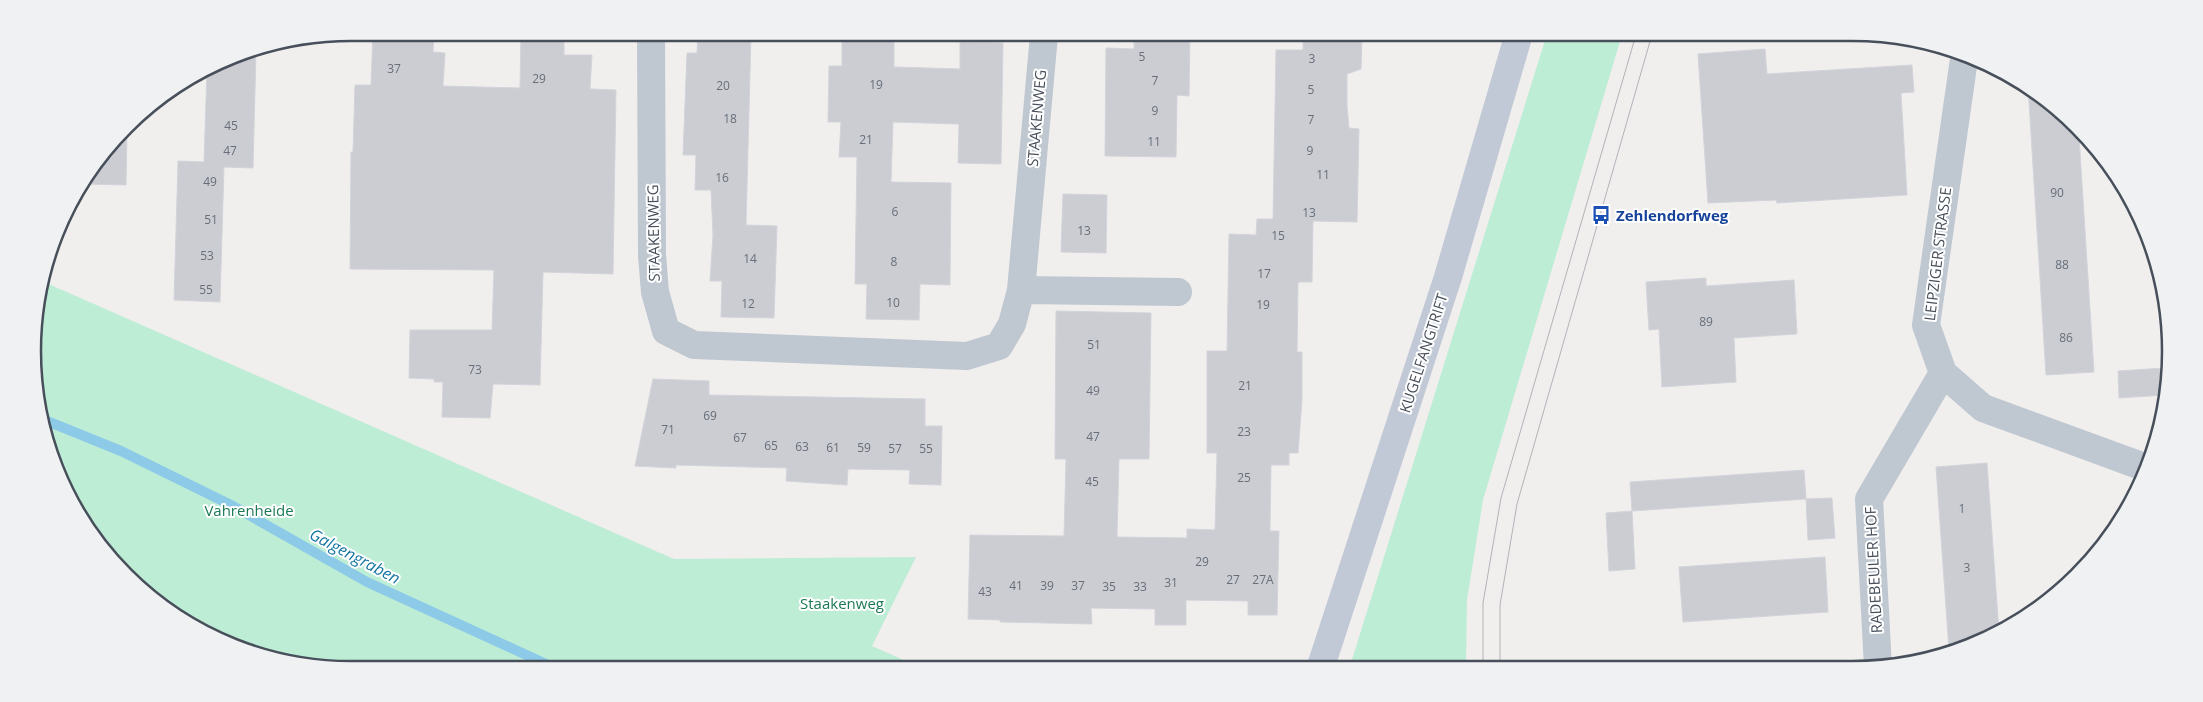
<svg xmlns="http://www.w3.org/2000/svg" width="2203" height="702" viewBox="0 0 2203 702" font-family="'Open Sans',sans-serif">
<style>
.green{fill:#beedd6}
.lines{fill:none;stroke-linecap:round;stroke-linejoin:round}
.stream{stroke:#8dcae8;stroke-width:10}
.building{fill:#cbcdd3;stroke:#d2d4da}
.street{stroke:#bfc7d0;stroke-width:28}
.secondary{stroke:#c2c9d6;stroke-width:28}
.tram{stroke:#b1b3b8;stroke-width:1}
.labels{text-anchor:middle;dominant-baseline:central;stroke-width:4;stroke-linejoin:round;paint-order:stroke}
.number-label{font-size:12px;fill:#686e79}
.street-label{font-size:15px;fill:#474f5b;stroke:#fff}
.transit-label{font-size:15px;font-weight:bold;fill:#164399;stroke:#fff;text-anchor:start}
.park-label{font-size:15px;fill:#1b7955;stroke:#fff}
.water-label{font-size:16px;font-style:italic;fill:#1274a3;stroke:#fff}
.rim{fill:none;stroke:#474f5b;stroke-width:2.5}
</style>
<rect width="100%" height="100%" fill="#f1eeee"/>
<path class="green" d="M1546,37L1621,38L1483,500L1467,600L1466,666H1350Z
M44,282L674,559L916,557L872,646L915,665L289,663L174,616L86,528L43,433L35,310Z"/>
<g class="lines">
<path class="stream" d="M42,419L121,451L233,506L367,582L546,664"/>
</g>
<path class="building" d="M373,33H434L433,52L445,53L443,86L520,88L521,33H564V55H592L590,89L616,90L613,274L543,272L540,385L493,384L490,418L442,417L443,382H434V379L409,378L410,330H492L494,270L350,269L351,152H353L355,85H371Z
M698,34H751L746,225L777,226L774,318L721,317L722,281H710L713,235L711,190H695L696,155H683L687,53H697Z
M842,34L894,35V67L960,69V42L1003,43L1001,164L958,163L959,124L893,122L891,182L951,183L950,285L920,284L919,320L866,319L867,284H855L857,157H839L841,122H828L829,66H842Z
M1134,36H1190L1189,96L1177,95L1176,157L1105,156L1106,48L1134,49Z
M1303,36H1362L1361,69L1347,74V106L1349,128L1359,129L1357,222L1313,221L1312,282H1298L1297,352H1302V400L1298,453H1289V465H1271L1270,531H1279L1277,615H1248V601L1186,600V625H1155V609L1091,608L1092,624L1000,622V620L968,619L970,535L1064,536L1066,459H1055L1056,311L1151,313L1149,459H1119L1117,537L1187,538V529L1215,530L1217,453H1207V351H1227L1229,234L1256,235L1257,219H1273L1276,50H1303Z
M1765,49L1767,74L1912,65L1914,92L1901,93L1907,195L1777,203L1776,200L1708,203L1698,54Z
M256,51L253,168L224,167L220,302L174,300L178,161L204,162L207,71L229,57Z
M2028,86L2079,136L2094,372L2046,375Z
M127,129L126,185L85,184L110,151Z
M1063,194L1107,195L1106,253L1061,252Z
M1706,278V286L1794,280L1797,334L1734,338L1736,382L1662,387L1659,329L1649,330L1646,282Z
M2164,368V395L2119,398L2118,371Z
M653,379L709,381V395L925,399V426H942L941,485L909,484L910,470L848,469L847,485L786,481L787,468L676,465V468L635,466Z
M1987,463L1999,632L1993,637L1949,650L1936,467Z
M1804,470L1806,499L1632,511L1630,482Z
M1832,498L1835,538L1808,540L1806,499Z
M1632,511L1635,569L1609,571L1606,513Z
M1825,557L1828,612L1683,622L1679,567Z"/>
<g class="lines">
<path class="street" d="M651,34L652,255L655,292L666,331L694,345L967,356L999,346L1012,324L1021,290L1044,35
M1964,59L1926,325L1943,373L1983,408L2144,467
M1021,290L1178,292
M1878,667L1869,499L1943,373"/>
<path class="secondary" d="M1321,666L1448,277L1518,37"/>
<path class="tram" d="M1483,666V603L1501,498L1635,38
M1500,666V605L1517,504L1651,38"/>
</g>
<defs>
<g id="bus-bare" transform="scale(1.5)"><path d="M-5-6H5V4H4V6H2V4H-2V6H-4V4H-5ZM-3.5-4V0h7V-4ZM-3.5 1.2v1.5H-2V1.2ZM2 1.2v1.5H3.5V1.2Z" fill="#1a4fb4" stroke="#fff" stroke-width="2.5" paint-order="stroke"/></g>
</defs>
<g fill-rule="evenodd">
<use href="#bus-bare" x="1601" y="215"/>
</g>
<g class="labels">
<g class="number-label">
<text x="1142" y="56">5</text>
<text x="1312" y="58">3</text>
<text x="394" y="68">37</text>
<text x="539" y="78">29</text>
<text x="1155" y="80">7</text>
<text x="876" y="84">19</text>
<text x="723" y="85">20</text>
<text x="1311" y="89">5</text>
<text x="1155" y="110">9</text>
<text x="730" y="118">18</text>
<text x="1311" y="119">7</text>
<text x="231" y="125">45</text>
<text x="866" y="139">21</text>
<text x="1154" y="141">11</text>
<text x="230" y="150">47</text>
<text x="1310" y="150">9</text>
<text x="1323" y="174">11</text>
<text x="722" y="177">16</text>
<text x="210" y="181">49</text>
<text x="2057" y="192">90</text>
<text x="895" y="211">6</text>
<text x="1309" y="212">13</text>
<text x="211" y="219">51</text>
<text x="1084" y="230">13</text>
<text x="1278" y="235">15</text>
<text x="207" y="255">53</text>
<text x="750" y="258">14</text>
<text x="894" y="261">8</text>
<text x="2062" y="264">88</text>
<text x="1264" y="273">17</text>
<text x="206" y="289">55</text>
<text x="893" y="302">10</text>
<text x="748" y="303">12</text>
<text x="1263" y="304">19</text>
<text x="1706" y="321">89</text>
<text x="2066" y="337">86</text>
<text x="1094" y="344">51</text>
<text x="475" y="369">73</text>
<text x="1245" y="385">21</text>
<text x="1093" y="390">49</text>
<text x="710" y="415">69</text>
<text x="668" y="429">71</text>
<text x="1244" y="431">23</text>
<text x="1093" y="436">47</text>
<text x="740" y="437">67</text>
<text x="771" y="445">65</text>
<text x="802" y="446">63</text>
<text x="833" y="447">61</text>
<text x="864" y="447">59</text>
<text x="895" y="448">57</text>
<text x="926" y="448">55</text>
<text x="1244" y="477">25</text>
<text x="1092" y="481">45</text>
<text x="1962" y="508">1</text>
<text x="1202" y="561">29</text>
<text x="1967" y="567">3</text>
<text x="1233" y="579">27</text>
<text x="1263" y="579">27A</text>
<text x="1171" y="582">31</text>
<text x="1016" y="585">41</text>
<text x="1047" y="585">39</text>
<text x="1078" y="585">37</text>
<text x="1109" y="586">35</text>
<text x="1140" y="586">33</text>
<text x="985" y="591">43</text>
</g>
<g class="street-label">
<text transform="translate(1036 118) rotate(-85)">STAAKENWEG</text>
<text transform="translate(653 233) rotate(-91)">STAAKENWEG</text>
<text transform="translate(1937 254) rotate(-83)">LEIPZIGER STRASSE</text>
<text transform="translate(1423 353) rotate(-72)">KUGELFANGTRIFT</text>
<text transform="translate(1873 570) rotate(-93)">RADEBEULER HOF</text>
</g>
<g class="transit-label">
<text x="1616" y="215">Zehlendorfweg</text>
</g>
<g class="park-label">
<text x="249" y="510">Vahrenheide</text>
<text x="842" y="603">Staakenweg</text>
</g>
<g class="water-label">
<text transform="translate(355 556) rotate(28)">Galgengraben</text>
</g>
</g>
<path d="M0 0H2203V702H0ZM351 41H1852A310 310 0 0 1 2162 351V351A310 310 0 0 1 1852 661H351A310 310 0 0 1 41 351V351A310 310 0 0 1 351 41Z" fill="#f0f1f2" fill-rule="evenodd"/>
<path class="rim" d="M351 41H1852A310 310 0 0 1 2162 351V351A310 310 0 0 1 1852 661H351A310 310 0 0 1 41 351V351A310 310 0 0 1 351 41Z"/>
</svg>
